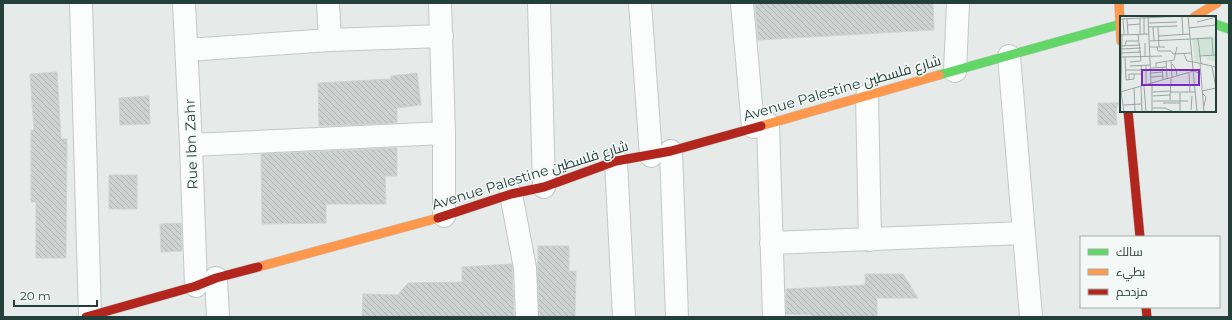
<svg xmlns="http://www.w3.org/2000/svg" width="1232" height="320" viewBox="0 0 1232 320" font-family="Montserrat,Cairo,sans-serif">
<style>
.building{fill:url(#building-back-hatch);stroke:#cfd4d2}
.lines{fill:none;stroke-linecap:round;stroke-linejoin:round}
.street-casing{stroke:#c3c8c6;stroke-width:24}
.fast-casing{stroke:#c1c9c6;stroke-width:10}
.slow-casing{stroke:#c1c9c6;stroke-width:10}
.jam-casing{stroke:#c1c9c6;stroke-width:10}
.street{stroke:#fbfcfc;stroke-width:22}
.fast{stroke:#63d668;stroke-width:9}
.slow{stroke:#ff974d;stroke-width:9}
.jam{stroke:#b3261e;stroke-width:9}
.labels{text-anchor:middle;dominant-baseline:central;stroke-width:3;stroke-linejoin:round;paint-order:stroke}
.street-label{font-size:14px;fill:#233f39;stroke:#f4f9f7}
.inset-road{fill:none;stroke:#98a6a3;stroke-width:1}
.view{fill:#7b2cbf;fill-opacity:0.15;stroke:#7b2cbf;stroke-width:2}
.inset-edge{fill:none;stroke:#233f39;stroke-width:2}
</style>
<defs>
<pattern id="building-back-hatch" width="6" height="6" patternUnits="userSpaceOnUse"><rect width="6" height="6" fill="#cdd2d0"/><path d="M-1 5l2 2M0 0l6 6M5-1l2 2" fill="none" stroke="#b0b5b3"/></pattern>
</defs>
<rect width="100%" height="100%" fill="#e6ebe9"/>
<path class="building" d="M755,3H933L934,30L758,40Z
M57,72L61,139H67L66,258H36V202H31V130H34L30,74Z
M417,73L421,105L397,108V123L319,126L318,83L391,79V76Z
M149,96L150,124L120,125L119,98Z
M1098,103H1119L1117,106L1116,112L1117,125H1098Z
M397,148V176H385L386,204H326V223L262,224L261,154Z
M109,175H137V209H109Z
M181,223L182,251L161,252L160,224Z
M538,246H569V271H576L575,317H539L537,262H538Z
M512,264L514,317H362L363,294L398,295L408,283L462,282V267Z
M865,274H903L918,298H877V316L812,317V315L786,314V289L865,285Z"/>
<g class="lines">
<g class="street-casing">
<path id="street" d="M81,3L90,316
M184,3L191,145L196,286
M328,3L330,40
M440,3L444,133V216
M539,3L544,187
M640,3L651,156
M742,3L753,127
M187,50L330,40L442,36
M1009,56L1031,317
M955,71L958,3
M867,96L870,240
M768,124L774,317
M191,145L444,133
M671,151L677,317
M616,161L624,317
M511,194L525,268L527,317
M771,243L1023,233
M216,278L218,317"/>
</g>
<g class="fast-casing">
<path id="fast" d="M1215,24L1229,29
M939,75L1121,24"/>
</g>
<g class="slow-casing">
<path id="slow" d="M1119,3L1121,41
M1194,17L1217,3
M761,126L939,75
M258,267L438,218"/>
</g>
<g class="jam-casing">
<path id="jam" d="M1128,111L1140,237
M438,218L511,194L544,187L616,161L671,151L761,126
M1146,307L1147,317
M86,317L196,286L216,278L258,267"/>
</g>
<use href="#street" class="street"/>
<use href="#fast" class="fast"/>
<use href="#slow" class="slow"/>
<use href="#jam" class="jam"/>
</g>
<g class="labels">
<g class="street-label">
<text transform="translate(842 88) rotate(-16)">Avenue Palestine شارع فلسطين</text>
<text transform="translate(191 144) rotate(-92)">Rue Ibn Zahr</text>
<text transform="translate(530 175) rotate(-17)">Avenue Palestine شارع فلسطين</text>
</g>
</g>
<g transform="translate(1120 16)">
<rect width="96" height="96" fill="#e6ebe9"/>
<path d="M92,20L96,22V46L87,43L86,40H80V46L75,45L72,22Z" fill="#cfe4d7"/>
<path class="inset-road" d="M24,0V18M28,0L31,67M62,0L63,19M68,0L77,96M20,2V18M0,3L64,0M3,3L4,18M7,3L8,18M77,6L96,1M29,7L57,6M8,9L20,8M29,11L57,10M33,11L34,25M38,11L39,31M69,12L96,9M0,19L29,18M38,20L70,18M78,23L81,48M29,25L92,22L93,39M25,27V41M1,30L20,29M5,30L6,25H18M30,31H45M37,31L38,35H51L53,38L72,37M1,33L21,32M1,37L21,36M64,38L67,45L74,46M79,40L96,39M1,41L42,40M5,41L6,64M46,45L47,63M51,45L52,61M10,46L21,45L18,18M74,46L96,51M52,48L56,53L57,60M80,48L84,96M21,49L22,70M26,49V69M10,50L30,49M36,51V47L54,44L57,31M42,51L43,64M92,51L96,72M31,52L47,51M6,54H22M31,57L43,56M69,57L70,76M31,61L43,60M6,64L14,63V58M9,64V58H22M32,67V96M51,69H75M21,70L22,96M24,70L26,96M14,72L15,96M82,75L96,72M0,76L74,55L81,58M1,76L2,18M1,76L4,96M33,76L50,75M50,76H76M60,77V96M82,77L86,81L84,90M33,80L50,79M50,84L51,62M33,85H68M43,87H60M4,89L21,88M32,92H45L54,96M71,94L72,80"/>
<path class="view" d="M22,54H79V69H22Z"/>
<rect width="96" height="96" class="inset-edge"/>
</g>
<rect width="1232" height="320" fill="none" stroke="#233f39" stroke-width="8"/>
<rect x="1080" y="236" width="140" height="72" fill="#f4f9f7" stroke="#a0afab"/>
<rect x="1088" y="249" width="20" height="6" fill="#63d668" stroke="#a0afab"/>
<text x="1116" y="256" font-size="12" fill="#233f39">سالك</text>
<rect x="1088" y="269" width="20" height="6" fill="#ff974d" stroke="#a0afab"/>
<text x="1116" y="276" font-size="12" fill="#233f39">بطيء</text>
<rect x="1088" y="289" width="20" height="6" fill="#b3261e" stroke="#a0afab"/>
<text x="1116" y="296" font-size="12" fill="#233f39">مزدحم</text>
<path d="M14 300v6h83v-6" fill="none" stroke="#233f39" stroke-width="2"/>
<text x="20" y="300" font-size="12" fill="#233f39" stroke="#f4f9f7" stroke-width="3" paint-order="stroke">20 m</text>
</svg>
